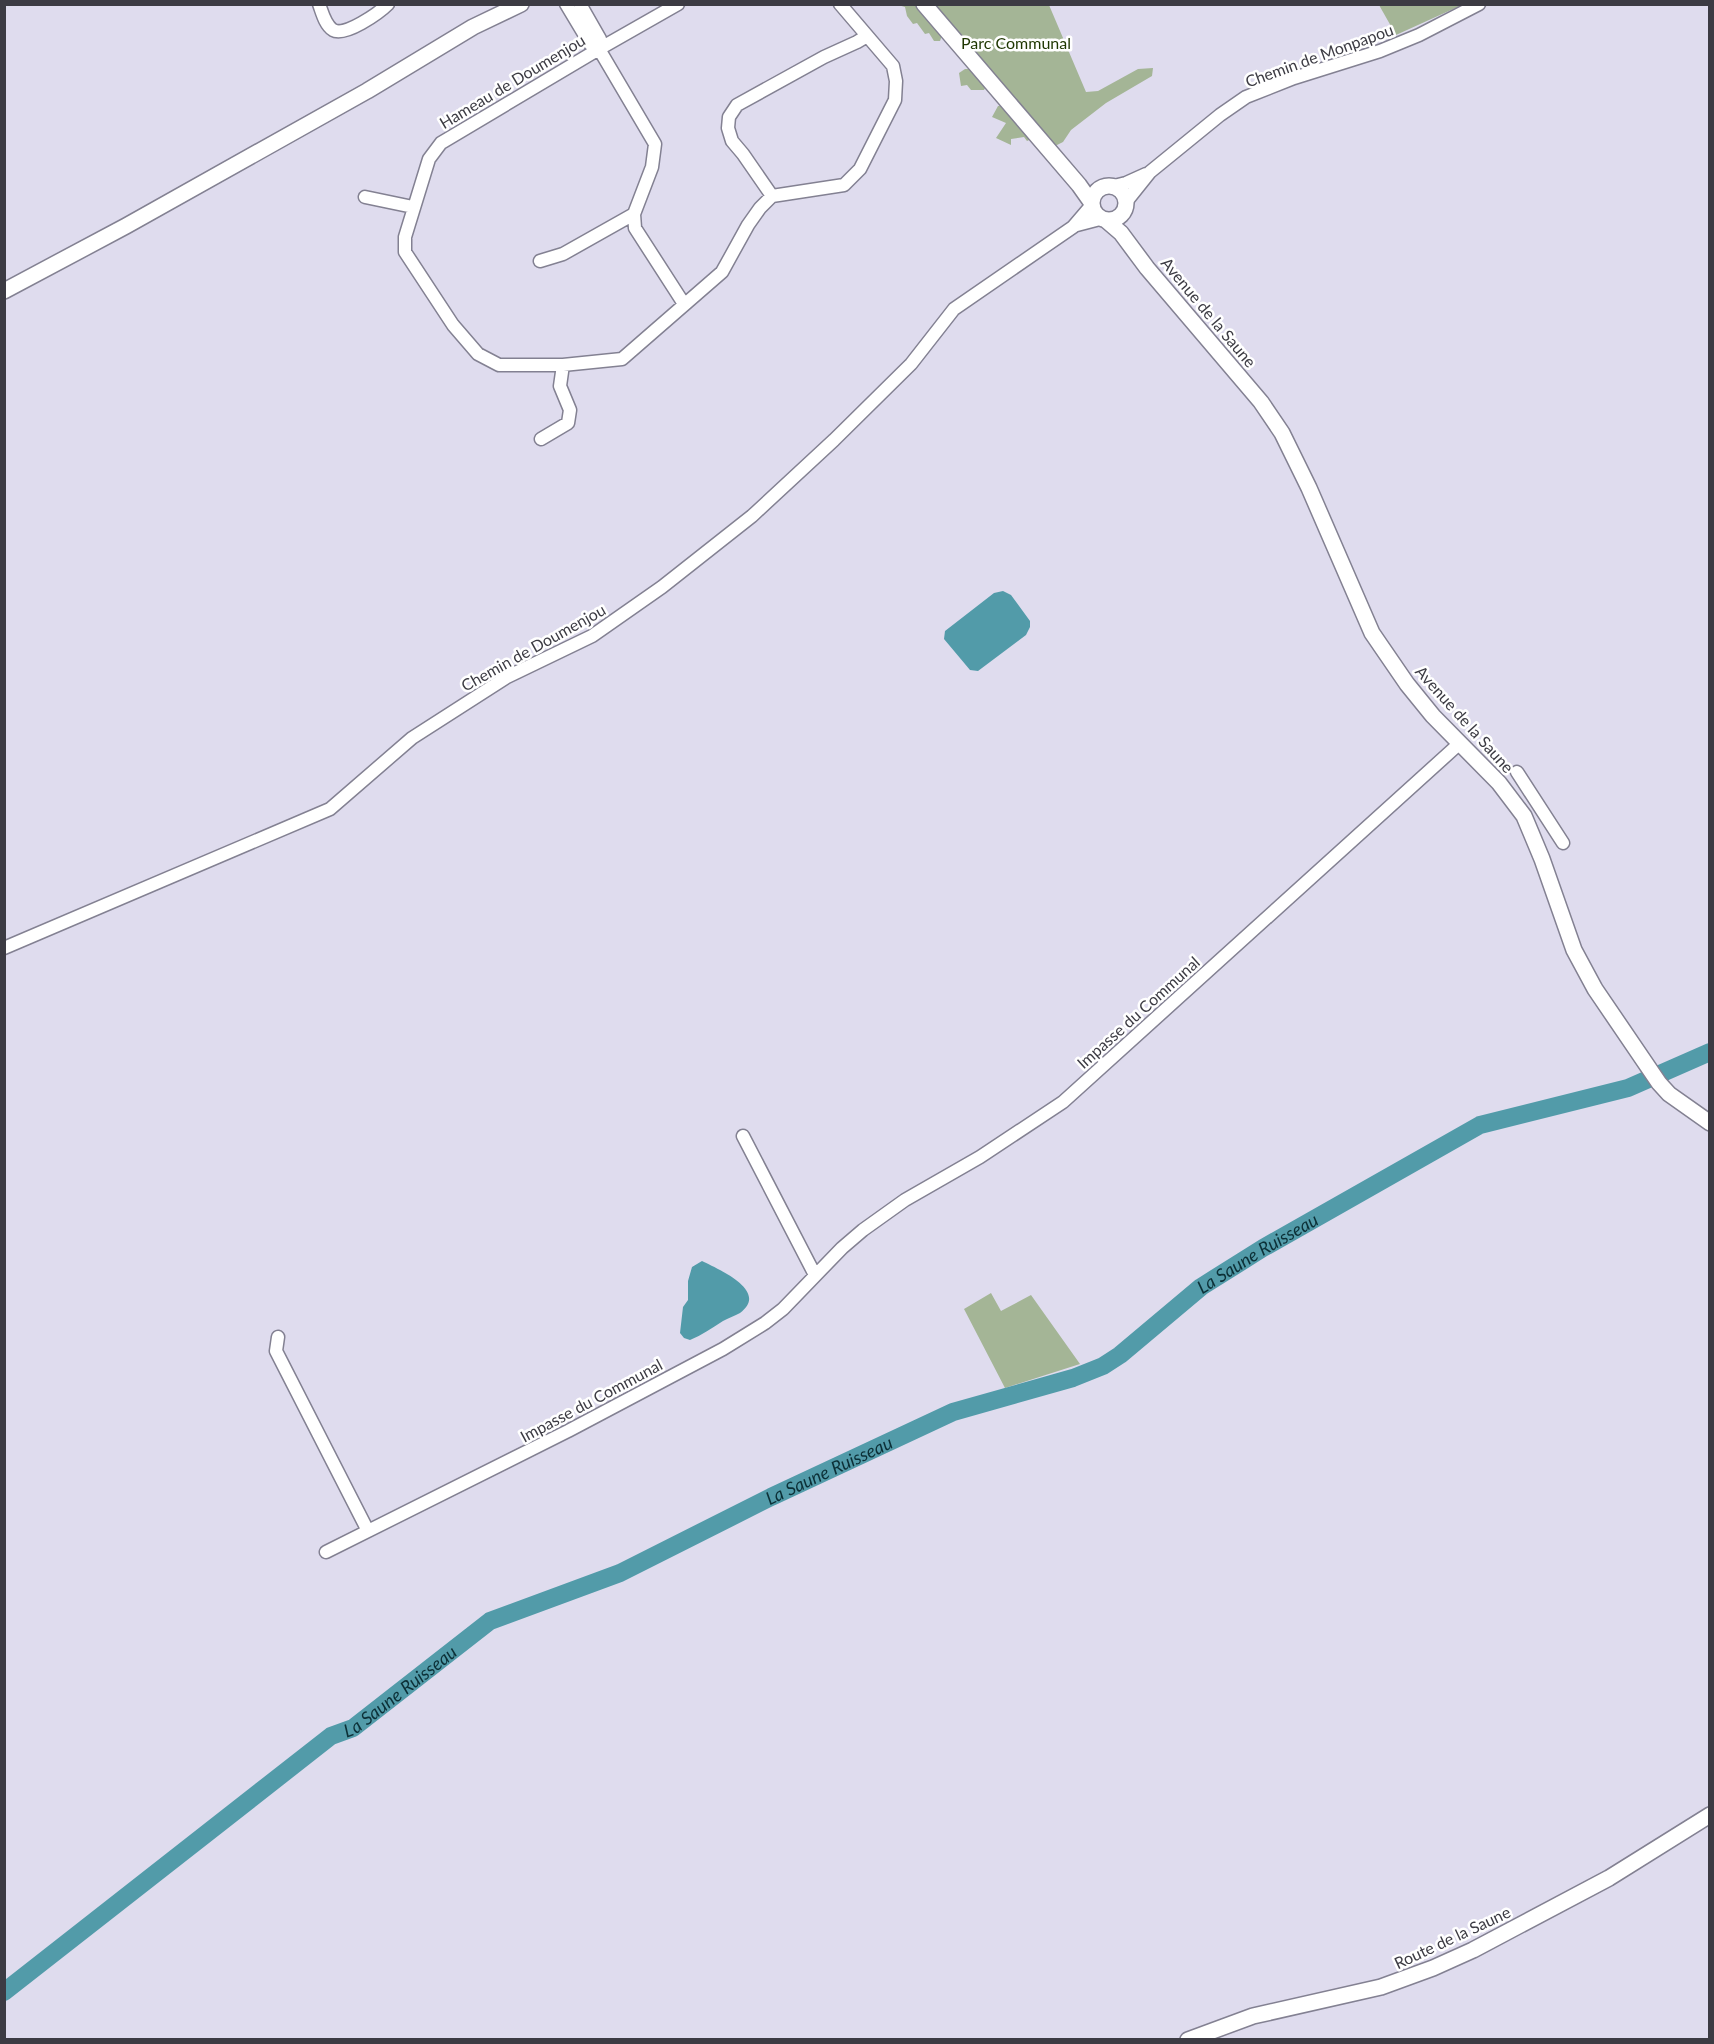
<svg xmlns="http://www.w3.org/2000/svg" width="1714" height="2044" viewBox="0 0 1714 2044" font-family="Lato,sans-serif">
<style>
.green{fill:#a4b596}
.water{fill:#529ba9}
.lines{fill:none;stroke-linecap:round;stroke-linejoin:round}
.river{stroke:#529ba9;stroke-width:18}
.minor-casing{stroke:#838192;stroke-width:15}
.tertiary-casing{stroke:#838192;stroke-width:18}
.minor{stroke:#fff;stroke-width:12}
.tertiary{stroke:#fff;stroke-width:15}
.labels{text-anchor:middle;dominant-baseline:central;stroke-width:5;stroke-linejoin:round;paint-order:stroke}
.park-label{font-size:16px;fill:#1e3600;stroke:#fff}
.street-label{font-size:16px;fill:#3c3b43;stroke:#fff}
.water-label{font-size:18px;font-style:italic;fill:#0c3037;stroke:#fff}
</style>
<rect width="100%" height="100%" fill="#dfdcee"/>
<path class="green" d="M898,5H1049L1086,92L1098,91L1138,69L1153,68L1152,76L1106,103L1071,130L1063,142L1053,147L1040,135L1027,141L1024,137L1011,139V145L996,138L1006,123L992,117L998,106L1006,105L987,85L984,90H971L967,85L961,86L959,73L965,69H971L944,23V16L939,9L931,19L935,29L943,33L940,41H934L929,33L925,34L917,23L913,24L907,16L905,7Z
M1379,5H1462L1396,35Z
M991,1293L1001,1311L1031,1295L1080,1364L1005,1388L964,1309Z"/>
<path class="water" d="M1003,591L1011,595L1030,621V627L1026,635L978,671L970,670L944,639L945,631L994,593Z
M702,1261C718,1269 770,1291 740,1313C735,1316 728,1318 723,1321C712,1328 702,1335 690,1340L684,1338L680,1333L683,1307L688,1300V1281L692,1267Z"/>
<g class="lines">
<path class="river" id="s1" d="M4,1992L331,1736L353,1728L490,1621L620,1573L771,1497L953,1412L1073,1378L1103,1366L1120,1355L1201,1287L1263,1248L1480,1125L1628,1088L1710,1052"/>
<g class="minor-casing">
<path id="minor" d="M319,4C322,12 325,25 333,30C345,37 379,13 388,4
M566,4L590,44L599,49L655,144L652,167L634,214L635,228L684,304
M580,4L600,39L599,49
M678,4L599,49L441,143L429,159L405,237V252L453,325L478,354L499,365H563L622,359L722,272L748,225L760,208L772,196L844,185L860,169L895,100L896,81L893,66L840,4
M1114,186L1126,183L1146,174
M772,196L743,154L732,141L728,128L729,117L737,105L824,57L857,42L867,36
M365,197L413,207
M1126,202L1150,172L1220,115L1246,97L1294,78L1380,51L1419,35L1479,4
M1077,225L1100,219
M540,261L563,254L634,214
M541,439L568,423L570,410L560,386L563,365
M1517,772L1563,843
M4,948L330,809L412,738L507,677L592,636L662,587L752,516L834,440L911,364L954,309L1073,227L1091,206
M743,1136L815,1275
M278,1337L276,1351L368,1531
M326,1552L568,1431L723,1349L765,1323L783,1309L842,1248L863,1230L905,1200L980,1157L1063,1102L1460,743"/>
</g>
<g class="tertiary-casing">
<path id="tertiary" d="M924,4L1079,185L1091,202
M1092 203a17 17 0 1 1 34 0a17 17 0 1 1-34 0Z
M1107,221L1121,233L1147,268L1261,402L1282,433L1309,488L1372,633L1407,684L1433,716L1499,783L1524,816L1542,859L1574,950L1595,989L1659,1083L1669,1094L1710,1123
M4,291L126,226L367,91L473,27L521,4
M1188,2040L1253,2016L1381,1987L1433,1968L1473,1950L1609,1878L1710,1815"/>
</g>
<use href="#minor" class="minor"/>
<use href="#tertiary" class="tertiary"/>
</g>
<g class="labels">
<g class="park-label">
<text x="1016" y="42">Parc Communal</text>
</g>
<g class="street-label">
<text transform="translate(1319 55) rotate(-20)">Chemin de Monpapou</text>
<text transform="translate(512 81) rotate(-31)">Hameau de Doumenjou</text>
<text transform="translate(1209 312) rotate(50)">Avenue de la Saune</text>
<text transform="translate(533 647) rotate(-29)">Chemin de Doumenjou</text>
<text transform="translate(1465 719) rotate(48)">Avenue de la Saune</text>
<text transform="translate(1138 1012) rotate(-42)">Impasse du Communal</text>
<text transform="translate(591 1400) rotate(-28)">Impasse du Communal</text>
<text transform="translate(1452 1937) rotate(-25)">Route de la Saune</text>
</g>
<g class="water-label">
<text stroke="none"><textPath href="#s1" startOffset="1470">La Saune Ruisseau</textPath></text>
<text stroke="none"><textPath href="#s1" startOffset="984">La Saune Ruisseau</textPath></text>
<text stroke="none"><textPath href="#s1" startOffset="498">La Saune Ruisseau</textPath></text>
</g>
</g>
<rect width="1714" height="2044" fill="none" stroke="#3c3b43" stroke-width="12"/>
</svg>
